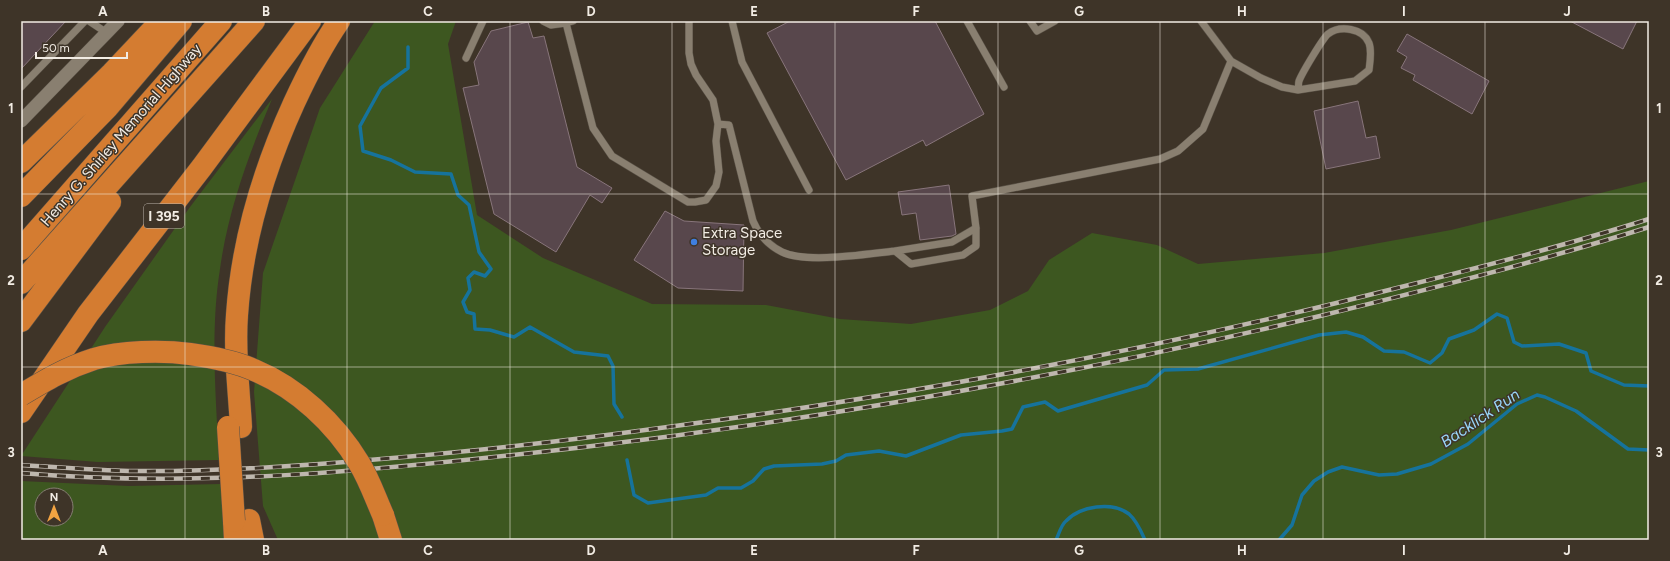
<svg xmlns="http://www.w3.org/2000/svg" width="1670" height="561" viewBox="0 0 1670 561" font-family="Figtree,sans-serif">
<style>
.green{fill:#3d5720;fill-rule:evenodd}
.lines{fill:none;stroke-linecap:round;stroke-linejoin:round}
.stream{stroke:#16739c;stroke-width:3.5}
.building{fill:#58474c;stroke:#88757b}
.lane-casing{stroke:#5a5247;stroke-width:8}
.street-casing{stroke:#5a5247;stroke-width:14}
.highway-casing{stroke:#5a5247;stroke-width:23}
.lane{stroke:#897f70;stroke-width:7}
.street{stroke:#897f70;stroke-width:13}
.highway{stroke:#d47c31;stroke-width:22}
.rail-casing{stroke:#beb7ae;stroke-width:4.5}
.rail{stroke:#3e3428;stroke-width:3;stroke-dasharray:9;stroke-linecap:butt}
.highway-bridge-casing{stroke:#5a5247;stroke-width:23;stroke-linecap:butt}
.highway-bridge{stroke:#d47c31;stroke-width:22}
.grid{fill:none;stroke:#f2ece4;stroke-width:1;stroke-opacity:0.55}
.shop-dot{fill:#3f7fe0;stroke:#3e3428;stroke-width:1.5}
.labels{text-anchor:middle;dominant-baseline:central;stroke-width:3;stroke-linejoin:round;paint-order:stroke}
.shield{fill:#3e3428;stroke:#bcb5ac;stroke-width:1}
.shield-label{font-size:14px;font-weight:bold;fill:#f2ece4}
.street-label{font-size:15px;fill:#f2ece4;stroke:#3e3428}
.poi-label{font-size:15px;fill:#f2ece4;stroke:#3e3428;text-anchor:start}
.water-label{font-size:16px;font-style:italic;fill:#98d5f8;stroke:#3e3428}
.neatline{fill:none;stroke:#f2ece4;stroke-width:1.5}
.grid-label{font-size:13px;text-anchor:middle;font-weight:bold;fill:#f2ece4}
</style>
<rect width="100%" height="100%" fill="#3e3428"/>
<path class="green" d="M375,21H456L448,44L477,215L543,258L652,304L766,305L840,319L911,324L990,310L1028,291L1049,260L1092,233L1157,245L1198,264L1324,253L1451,230L1649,181V540H278L263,506L254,392L263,273L320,108Z
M272,99C249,154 228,210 220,269C210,331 216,398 219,460L98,462L21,456L105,327L190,207Z
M21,481L129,486L221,484L225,540H21ZM42,495H66V519H42Z"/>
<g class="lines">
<path class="stream" d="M408,47V68L381,88L360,126L363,151L391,160L415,172L451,174L458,195L469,205L479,252L491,269L485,276L474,272L468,278L470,290L463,302L467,312L474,314L475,329L490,330L514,337L530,327L574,352L608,356L613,366L614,404L622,417
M627,460L634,495L648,503L706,495L718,488H741L753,481L764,469L774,466L822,464L836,461L846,455L879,451L906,456L961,435L1002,431L1012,429L1023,407L1045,402L1058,411L1068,408L1147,385L1164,370L1198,369L1319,335L1346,332L1363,337L1384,351L1404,352L1430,363L1442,353L1449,339L1474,330L1497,314L1507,318L1514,342L1522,346L1559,344L1586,353L1591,371L1624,385L1649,386
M1056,540C1059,534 1061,525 1066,521C1080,506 1112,501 1129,514C1137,521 1141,531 1145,540
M1279,540L1292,525L1302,495L1314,481L1328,472L1342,467L1379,475L1397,474L1431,464L1468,444L1517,404L1537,395L1545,397L1576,411L1628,449L1649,450"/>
</g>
<path class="building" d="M21,21H66L21,69Z
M790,21H935L984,114L926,146L923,140L846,180L767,33Z
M1570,21H1637L1623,49Z
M528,22L533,38L544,36L577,167L612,188L602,203L590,195L556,252L494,214L463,88L479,85L474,62L491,31Z
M1407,34L1489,81L1472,114L1413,80L1415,75L1401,68L1407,57L1397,51Z
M1358,101L1366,138L1376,136L1380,158L1326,169L1314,111Z
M949,185L956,234L952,236L920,240L916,213L902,215L898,192Z
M665,211L684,221L744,225L743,291L678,288L634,260Z"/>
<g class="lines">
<g class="lane-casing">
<path id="lane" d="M89,21L107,33
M543,21L551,25L566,23
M573,21L566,23L593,128L612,156L688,202H695L706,200L716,186L719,172L716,141L718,124L713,100L696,75L691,64L689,53V21
M732,21L742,62L809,190
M967,21L1004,87
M1030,21L1037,31L1055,21
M1201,21L1231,61L1261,78L1282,87L1298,90L1355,81L1369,70C1370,62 1372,51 1369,43C1363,28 1340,25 1328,34C1323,38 1302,73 1299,81C1298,84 1299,87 1298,90
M466,58L483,21
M21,87L85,21
M718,124L729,125L753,221C759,235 768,245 782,252C807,264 866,254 895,251L911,264L963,255L976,246V228L972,196L1160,159L1178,151L1203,129L1231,61
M895,251L952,242L976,228"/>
</g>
<g class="street-casing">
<path id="street" d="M21,121L118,21"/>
</g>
<g class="highway-casing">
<path id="highway" d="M21,162L112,73L161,21
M21,196L108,107L181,21
M21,249L221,21
M21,283L254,21
M21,321L110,202
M21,412L88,314L202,167L310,21
M241,427C239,390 234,352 237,315C242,241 263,171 294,103C307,75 321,47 339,21
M383,515L391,540
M249,520L253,540
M234,521L235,540"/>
</g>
<use href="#lane" class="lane"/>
<use href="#street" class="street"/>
<use href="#highway" class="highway"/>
<g class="rail-casing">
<path id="rail" d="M21,465C57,467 93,470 129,471C209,472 289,467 369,460C471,452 573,440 675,426C917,394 1156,349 1393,289C1478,268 1564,246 1649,219
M21,473C206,489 392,469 576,448C827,419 1075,374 1320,316C1430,289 1541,261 1649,227"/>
</g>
<use href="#rail" class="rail"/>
<g class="highway-bridge-casing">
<path id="highway-bridge" d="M21,395C46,380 66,368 94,359C121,351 162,350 190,354C212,357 234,361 254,370C297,388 335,423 359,463C369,479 375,497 383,515
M228,427L234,521"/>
</g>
<use href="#highway-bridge" class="highway-bridge"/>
</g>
<path class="grid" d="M185,21V540M347,21V540M510,21V540M672,21V540M835,21V540M998,21V540M1160,21V540M1323,21V540M1485,21V540M21,194H1649M21,367H1649"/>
<circle class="shop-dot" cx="694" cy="242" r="4"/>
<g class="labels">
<rect class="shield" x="144" y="204" width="40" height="24" rx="3"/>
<g class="shield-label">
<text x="164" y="216">I 395</text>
</g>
<g class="street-label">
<text transform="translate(121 135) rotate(-49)">Henry G. Shirley Memorial Highway</text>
</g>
<g class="poi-label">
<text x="702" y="233">Extra Space<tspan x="702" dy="17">Storage</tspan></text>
</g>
<g class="water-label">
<text transform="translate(1480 418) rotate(-34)">Backlick Run</text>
</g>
</g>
<rect width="1670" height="561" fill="none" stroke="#3e3428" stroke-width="44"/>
<g transform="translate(54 507)"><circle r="19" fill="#3e3428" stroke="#867e73"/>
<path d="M0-3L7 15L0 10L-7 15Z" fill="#f3a442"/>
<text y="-6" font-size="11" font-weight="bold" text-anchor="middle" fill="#f2ece4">N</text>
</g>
<path d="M36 52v6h91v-6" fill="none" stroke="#f2ece4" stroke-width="2"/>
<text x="42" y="52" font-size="12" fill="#f2ece4" stroke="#3e3428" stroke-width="3" paint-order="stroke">50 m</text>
<rect x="22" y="22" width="1626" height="517" class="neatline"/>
<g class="grid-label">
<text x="103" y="16">A</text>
<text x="266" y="16">B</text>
<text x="428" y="16">C</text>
<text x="591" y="16">D</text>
<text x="754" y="16">E</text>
<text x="916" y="16">F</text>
<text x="1079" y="16">G</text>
<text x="1242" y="16">H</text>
<text x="1404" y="16">I</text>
<text x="1567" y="16">J</text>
<text x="11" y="113">1</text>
<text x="1659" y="113">1</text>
<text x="11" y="285">2</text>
<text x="1659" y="285">2</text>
<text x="11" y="457">3</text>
<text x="1659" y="457">3</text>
<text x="103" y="555">A</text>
<text x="266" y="555">B</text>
<text x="428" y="555">C</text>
<text x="591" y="555">D</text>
<text x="754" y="555">E</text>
<text x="916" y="555">F</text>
<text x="1079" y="555">G</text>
<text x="1242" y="555">H</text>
<text x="1404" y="555">I</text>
<text x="1567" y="555">J</text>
</g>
</svg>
